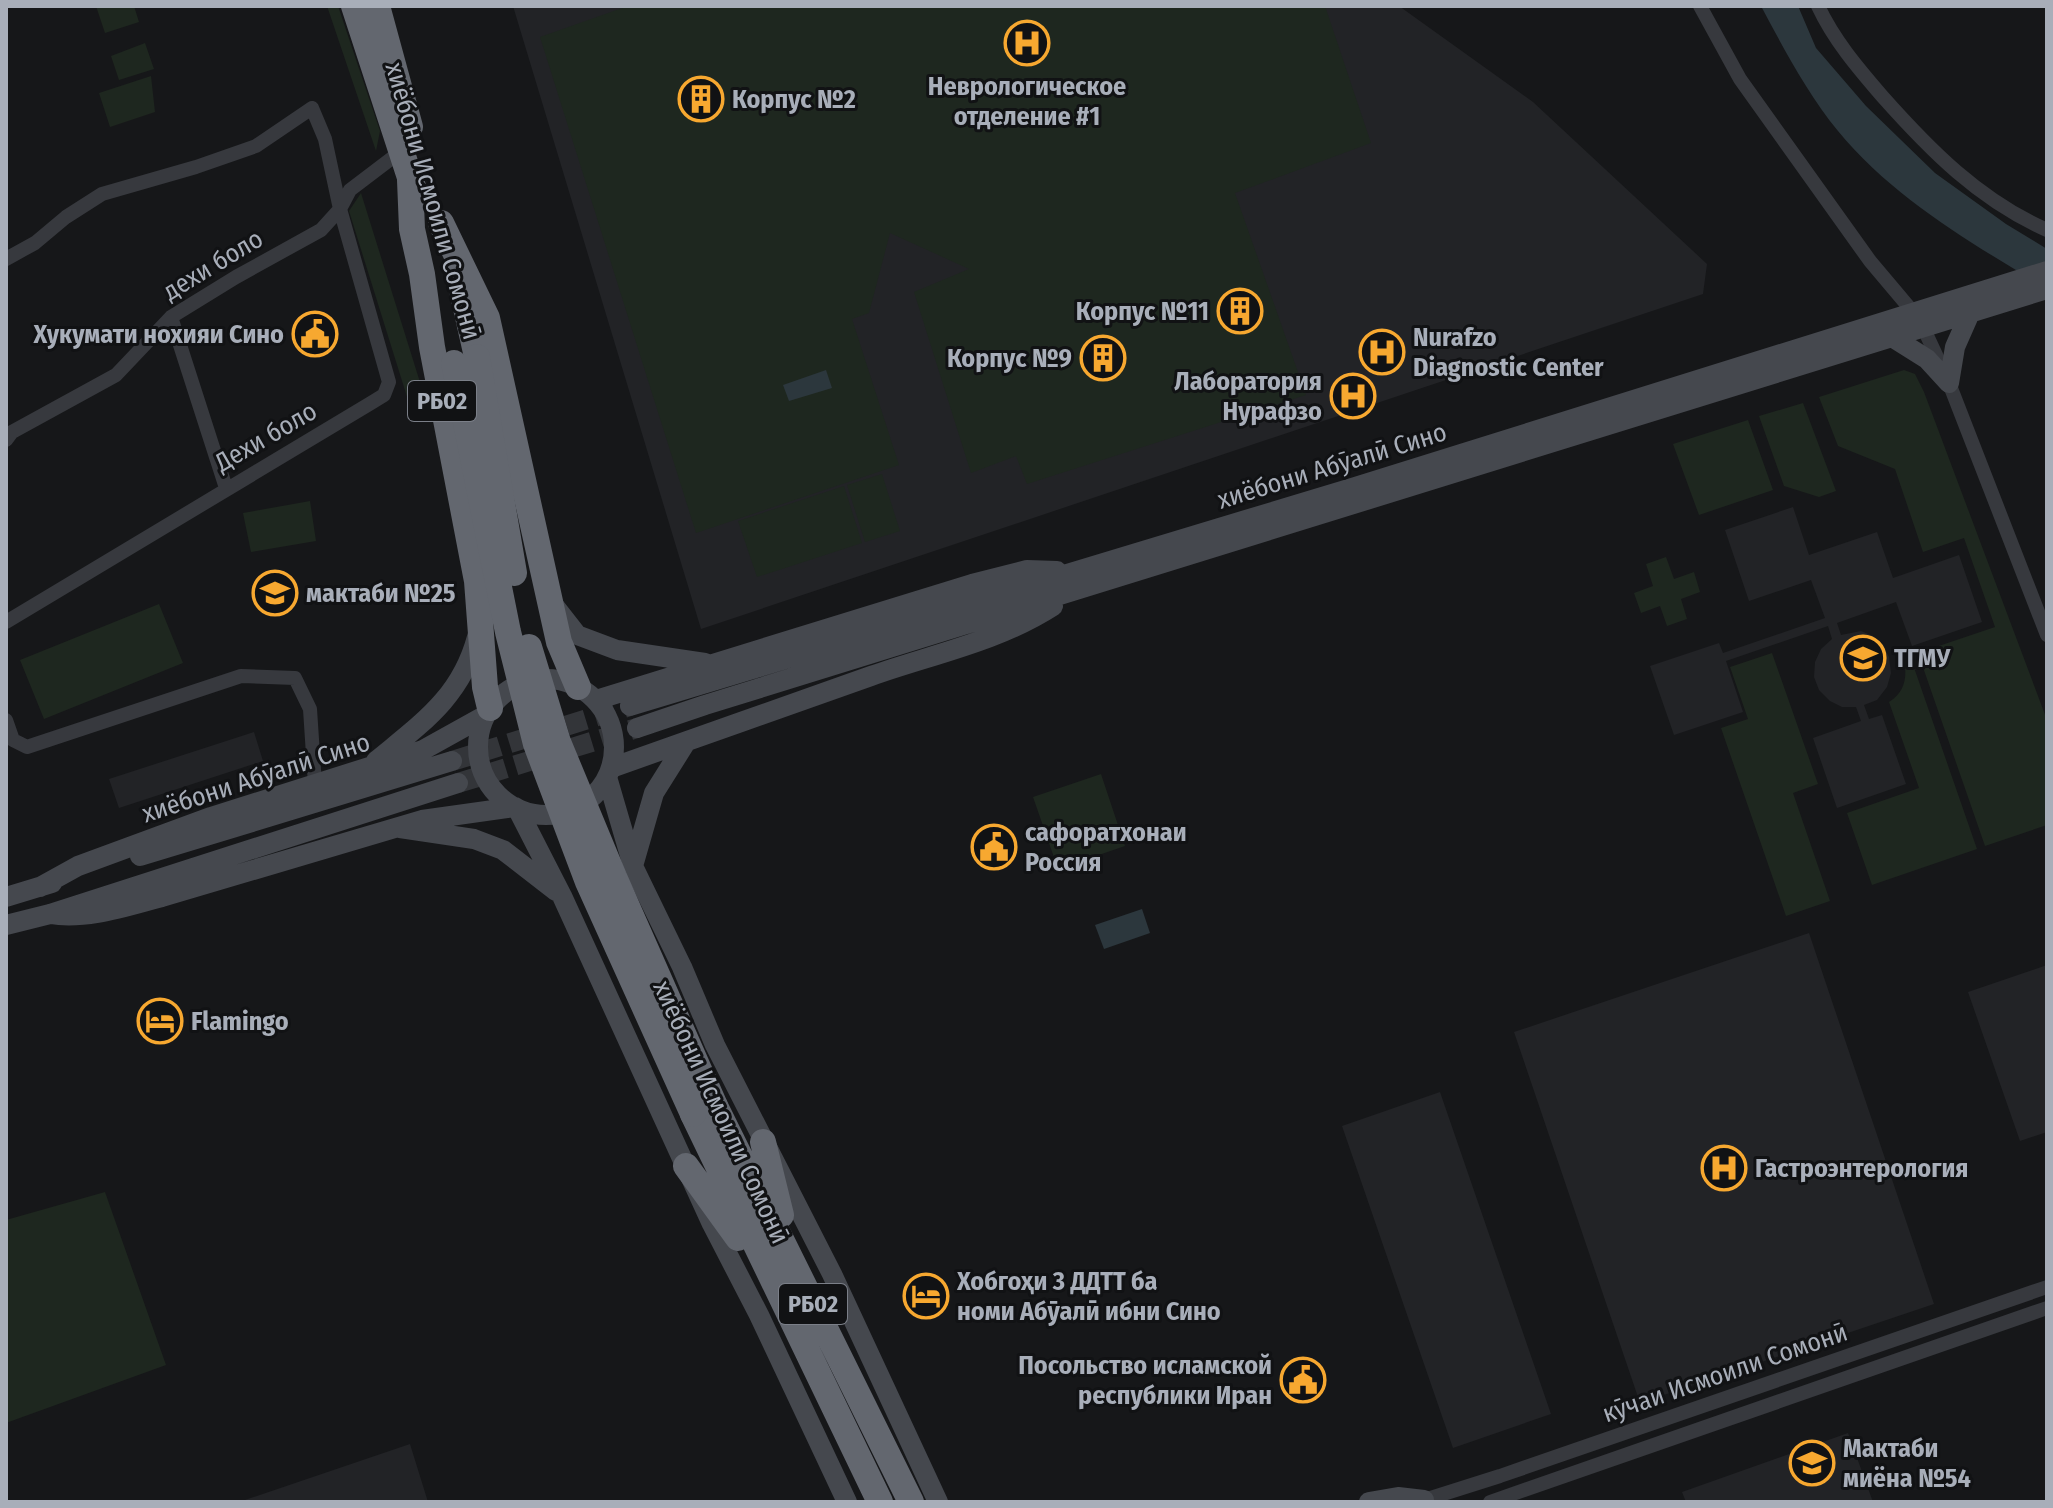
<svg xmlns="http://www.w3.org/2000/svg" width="2053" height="1508" viewBox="0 0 2053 1508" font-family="'Fira Sans Condensed',sans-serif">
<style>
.built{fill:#222326}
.green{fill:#1e271f}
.water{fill:#2c373d}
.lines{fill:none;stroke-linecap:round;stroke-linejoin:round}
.secondary-tunnel{stroke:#333539;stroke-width:20;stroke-dasharray:20 10;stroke-linecap:butt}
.street{stroke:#37393e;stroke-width:14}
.secondary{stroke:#45484e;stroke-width:20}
.highway{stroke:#63676f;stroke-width:26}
.highway-bridge{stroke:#63676f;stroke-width:26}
.labels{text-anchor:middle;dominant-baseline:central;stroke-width:6;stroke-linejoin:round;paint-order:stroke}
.shield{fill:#111214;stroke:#7b7f88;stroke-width:2}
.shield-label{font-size:24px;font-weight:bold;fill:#a8aeb9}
.poi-label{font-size:26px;font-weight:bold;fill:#a8aeb9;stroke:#111214;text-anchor:start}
.street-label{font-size:26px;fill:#a8aeb9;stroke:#111214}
</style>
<rect width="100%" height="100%" fill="#161719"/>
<path class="built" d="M513,6H1399L1533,102L1707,264L1703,294L701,629Z
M1793,507L1809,555L1877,532L1893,578L1959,555L1982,622L1912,646L1896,602L1837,623L1841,635L1861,631L1873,636L1883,646L1889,657L1891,673L1887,687L1877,700L1864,705L1869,719L1882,715L1906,784L1837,808L1813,738L1861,721L1856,707H1842L1830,701L1819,690L1814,677L1815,662L1821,649L1832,639L1828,626L1726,661L1743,712L1674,735L1650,666L1719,643L1723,653L1825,618L1811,580L1749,601L1725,530Z
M254,732L263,761L119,808L109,779Z
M1809,933L1934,1304L1640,1403L1514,1032Z
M2047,965V1132L2020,1141L1968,992Z
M1440,1092L1551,1414L1453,1448L1342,1126Z
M1848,1433L1873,1502H1686L1682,1492Z
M410,1444L428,1502H239Z"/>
<path class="green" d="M96,6H134L139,22L105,33Z
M327,6H338L380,131L376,151Z
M628,6H1325L1371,143L1235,193L1306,395L1027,484L1016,456L971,473L914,292L969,269L890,233L869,313L852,319L899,465L696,533L540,37Z
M145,43L154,69L119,80L111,56Z
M151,76L155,112L110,127L99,93Z
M361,193L424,395L408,400L349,211Z
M1904,370L1915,374L1924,392L2047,720V825L1985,846L1918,653L1995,627L1964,538L1923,552L1895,469L1838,446L1819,397Z
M1803,403L1836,491L1819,497L1784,486L1759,416Z
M1748,420L1773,490L1699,515L1673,444Z
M882,474L900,531L865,542L847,485Z
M844,486L862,543L757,577L738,521Z
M310,501L316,541L251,552L243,513Z
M1666,557L1674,579L1694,572L1700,592L1681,599L1687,619L1667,626L1660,606L1641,613L1634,593L1653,586L1646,564Z
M159,604L183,663L44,719L20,660Z
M1772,653L1818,784L1793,793L1830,901L1786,916L1721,728L1748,719L1730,667Z
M1910,656L1977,849L1872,885L1847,813L1919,788L1889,702C1906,691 1907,677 1904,658Z
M1101,774L1125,846L1058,869L1033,797Z
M105,1192L166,1365L6,1423V1220Z"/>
<path class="water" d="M1761,6H1798L1816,48L1866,106L1935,173L2006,224L2047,249V289C1972,243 1895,200 1838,131C1807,93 1784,49 1761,6Z
M826,370L832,388L789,401L783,385Z
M1142,909L1150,933L1104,949L1095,925Z"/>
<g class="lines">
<path class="secondary-tunnel" d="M452,761L630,706
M458,783L637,728"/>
<path class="street" d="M1700,6L1740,79L1870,261L1913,312L1923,327L1949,383L2047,635
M1818,6C1834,40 1857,67 1882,96C1930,150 1979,200 2047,230
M6,259L35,243L66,217L102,194L196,167L256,146L312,108L325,139L340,209L389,382L384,395L371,403L6,622
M171,317L226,488
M6,440L12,432L116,375L171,317L236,277L321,230L340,209L350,190L400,152
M6,720L13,740L27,747L241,676L295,678L310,709L315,785
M1418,1502L1500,1476L2047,1287
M1490,1502L2047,1308"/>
<path class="secondary" d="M1892,337L1927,359L1949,383
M1949,383L1955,347L1970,313
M552,603L577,635L617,650L705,663
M478 747a68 68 0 1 1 136 0a68 68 0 1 1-136 0Z
M596,700L972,584L1027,570L1057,571
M630,706L1355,487L2047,271
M637,728L705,705L2047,289
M376,761C422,723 461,697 477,637
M611,768C698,738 784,706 871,676C933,654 997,642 1053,606
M607,777L633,866L682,967L715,1045L832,1274L938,1502
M517,808L562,896L712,1224L759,1315L847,1502
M400,828L474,839L503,850L556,891
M140,856L452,761
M633,866L654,793L686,742
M40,887L78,866L211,817L423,750L486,715
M6,897L52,883
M50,914C87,920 127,906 162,897L422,820L515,807
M6,925L50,914L458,783
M1369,1502L1398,1497L1424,1500"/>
<path class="highway" d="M354,6L416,196
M377,6L410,127
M410,180L412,229L422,274L432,347L477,581L485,687L490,708
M441,223L487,318L559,642L578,687
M462,290L477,357
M715,1106L911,1502
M693,1114L880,1502
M763,1142L781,1215
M686,1166L738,1238"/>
<path class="highway-bridge" d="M477,357L514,573
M454,363L508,632L536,744L588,882L693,1114
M529,647L558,742L614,877L715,1106"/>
</g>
<defs>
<g id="hospital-ring" transform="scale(2.3)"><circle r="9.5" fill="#111214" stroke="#f7a830" stroke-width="1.5"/><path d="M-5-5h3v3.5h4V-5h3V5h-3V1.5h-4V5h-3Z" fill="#f7a830"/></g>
<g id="building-ring" transform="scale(2.3)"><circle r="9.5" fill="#111214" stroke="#f7a830" stroke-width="1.5"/><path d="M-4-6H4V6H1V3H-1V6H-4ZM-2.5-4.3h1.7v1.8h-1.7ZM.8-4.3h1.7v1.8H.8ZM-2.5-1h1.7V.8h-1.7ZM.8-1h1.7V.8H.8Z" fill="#f7a830"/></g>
<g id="civic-ring" transform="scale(2.3)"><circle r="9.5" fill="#111214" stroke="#f7a830" stroke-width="1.5"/><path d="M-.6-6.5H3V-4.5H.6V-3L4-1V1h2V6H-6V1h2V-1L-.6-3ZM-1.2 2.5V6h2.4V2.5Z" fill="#f7a830"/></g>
<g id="school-ring" transform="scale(2.3)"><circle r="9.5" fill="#111214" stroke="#f7a830" stroke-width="1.5"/><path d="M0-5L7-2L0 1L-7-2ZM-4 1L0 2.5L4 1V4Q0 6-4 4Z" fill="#f7a830"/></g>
<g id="university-ring" transform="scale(2.3)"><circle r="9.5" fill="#111214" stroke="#f7a830" stroke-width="1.5"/><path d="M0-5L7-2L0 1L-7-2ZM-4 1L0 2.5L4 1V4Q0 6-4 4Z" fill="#f7a830"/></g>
<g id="hotel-ring" transform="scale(2.3)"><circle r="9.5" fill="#111214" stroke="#f7a830" stroke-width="1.5"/><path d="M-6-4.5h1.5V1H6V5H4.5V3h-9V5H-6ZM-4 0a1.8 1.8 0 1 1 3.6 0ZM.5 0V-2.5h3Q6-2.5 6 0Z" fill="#f7a830"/></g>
</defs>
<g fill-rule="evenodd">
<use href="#hospital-ring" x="1027" y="43"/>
<use href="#building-ring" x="701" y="99"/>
<use href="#building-ring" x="1240" y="311"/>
<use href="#civic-ring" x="315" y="334"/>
<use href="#hospital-ring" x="1382" y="352"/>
<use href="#building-ring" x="1103" y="358"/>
<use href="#hospital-ring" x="1353" y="396"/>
<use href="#school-ring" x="275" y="593"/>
<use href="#university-ring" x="1863" y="658"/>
<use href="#civic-ring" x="994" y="847"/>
<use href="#hotel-ring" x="160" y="1021"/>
<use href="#hospital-ring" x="1724" y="1168"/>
<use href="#hotel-ring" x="926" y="1296"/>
<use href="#civic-ring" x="1303" y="1380"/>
<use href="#school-ring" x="1812" y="1463"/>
</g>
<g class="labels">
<g class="shield">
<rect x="408" y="381" width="68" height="40" rx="6"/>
<rect x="779" y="1284" width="68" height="40" rx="6"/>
</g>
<g class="shield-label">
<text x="442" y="401">РБ02</text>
<text x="813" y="1304">РБ02</text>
</g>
<g class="poi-label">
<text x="1027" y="86" text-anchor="middle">Неврологическое<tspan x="1027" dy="30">отделение #1</tspan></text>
<text x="732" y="99">Корпус №2</text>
<text x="1209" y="311" text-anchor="end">Корпус №11</text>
<text x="284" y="334" text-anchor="end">Хукумати нохияи Сино</text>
<text x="1413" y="337">Nurafzo<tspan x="1413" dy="30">Diagnostic Center</tspan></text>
<text x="1072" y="358" text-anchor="end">Корпус №9</text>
<text x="1322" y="381" text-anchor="end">Лаборатория<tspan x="1322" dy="30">Нурафзо</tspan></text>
<text x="306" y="593">мактаби №25</text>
<text x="1894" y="658">ТГМУ</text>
<text x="1025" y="832">сафоратхонаи<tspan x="1025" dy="30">Россия</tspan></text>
<text x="191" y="1021">Flamingo</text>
<text x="1755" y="1168">Гастроэнтерология</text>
<text x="957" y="1281">Хобгоҳи 3 ДДТТ ба<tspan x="957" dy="30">номи Абӯалӣ ибни Сино</tspan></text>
<text x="1272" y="1365" text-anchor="end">Посольство исламской<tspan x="1272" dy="30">республики Иран</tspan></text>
<text x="1843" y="1448">Мактаби<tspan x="1843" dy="30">миёна №54</tspan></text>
</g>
<g class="street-label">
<text transform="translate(433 201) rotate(74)">хиёбони Исмоили Сомонӣ</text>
<text transform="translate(213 265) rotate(-31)">дехи боло</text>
<text transform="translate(266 437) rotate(-30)">Дехи боло</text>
<text transform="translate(1332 466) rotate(-17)">хиёбони Абӯалӣ Сино</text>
<text transform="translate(256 778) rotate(-18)">хиёбони Абӯалӣ Сино</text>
<text transform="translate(721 1112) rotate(65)">хиёбони Исмоили Сомонӣ</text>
<text transform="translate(1725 1373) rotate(-19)">кӯчаи Исмоили Сомонӣ</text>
</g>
</g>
<rect width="2053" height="1508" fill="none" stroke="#a8aeb9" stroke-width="16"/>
</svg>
